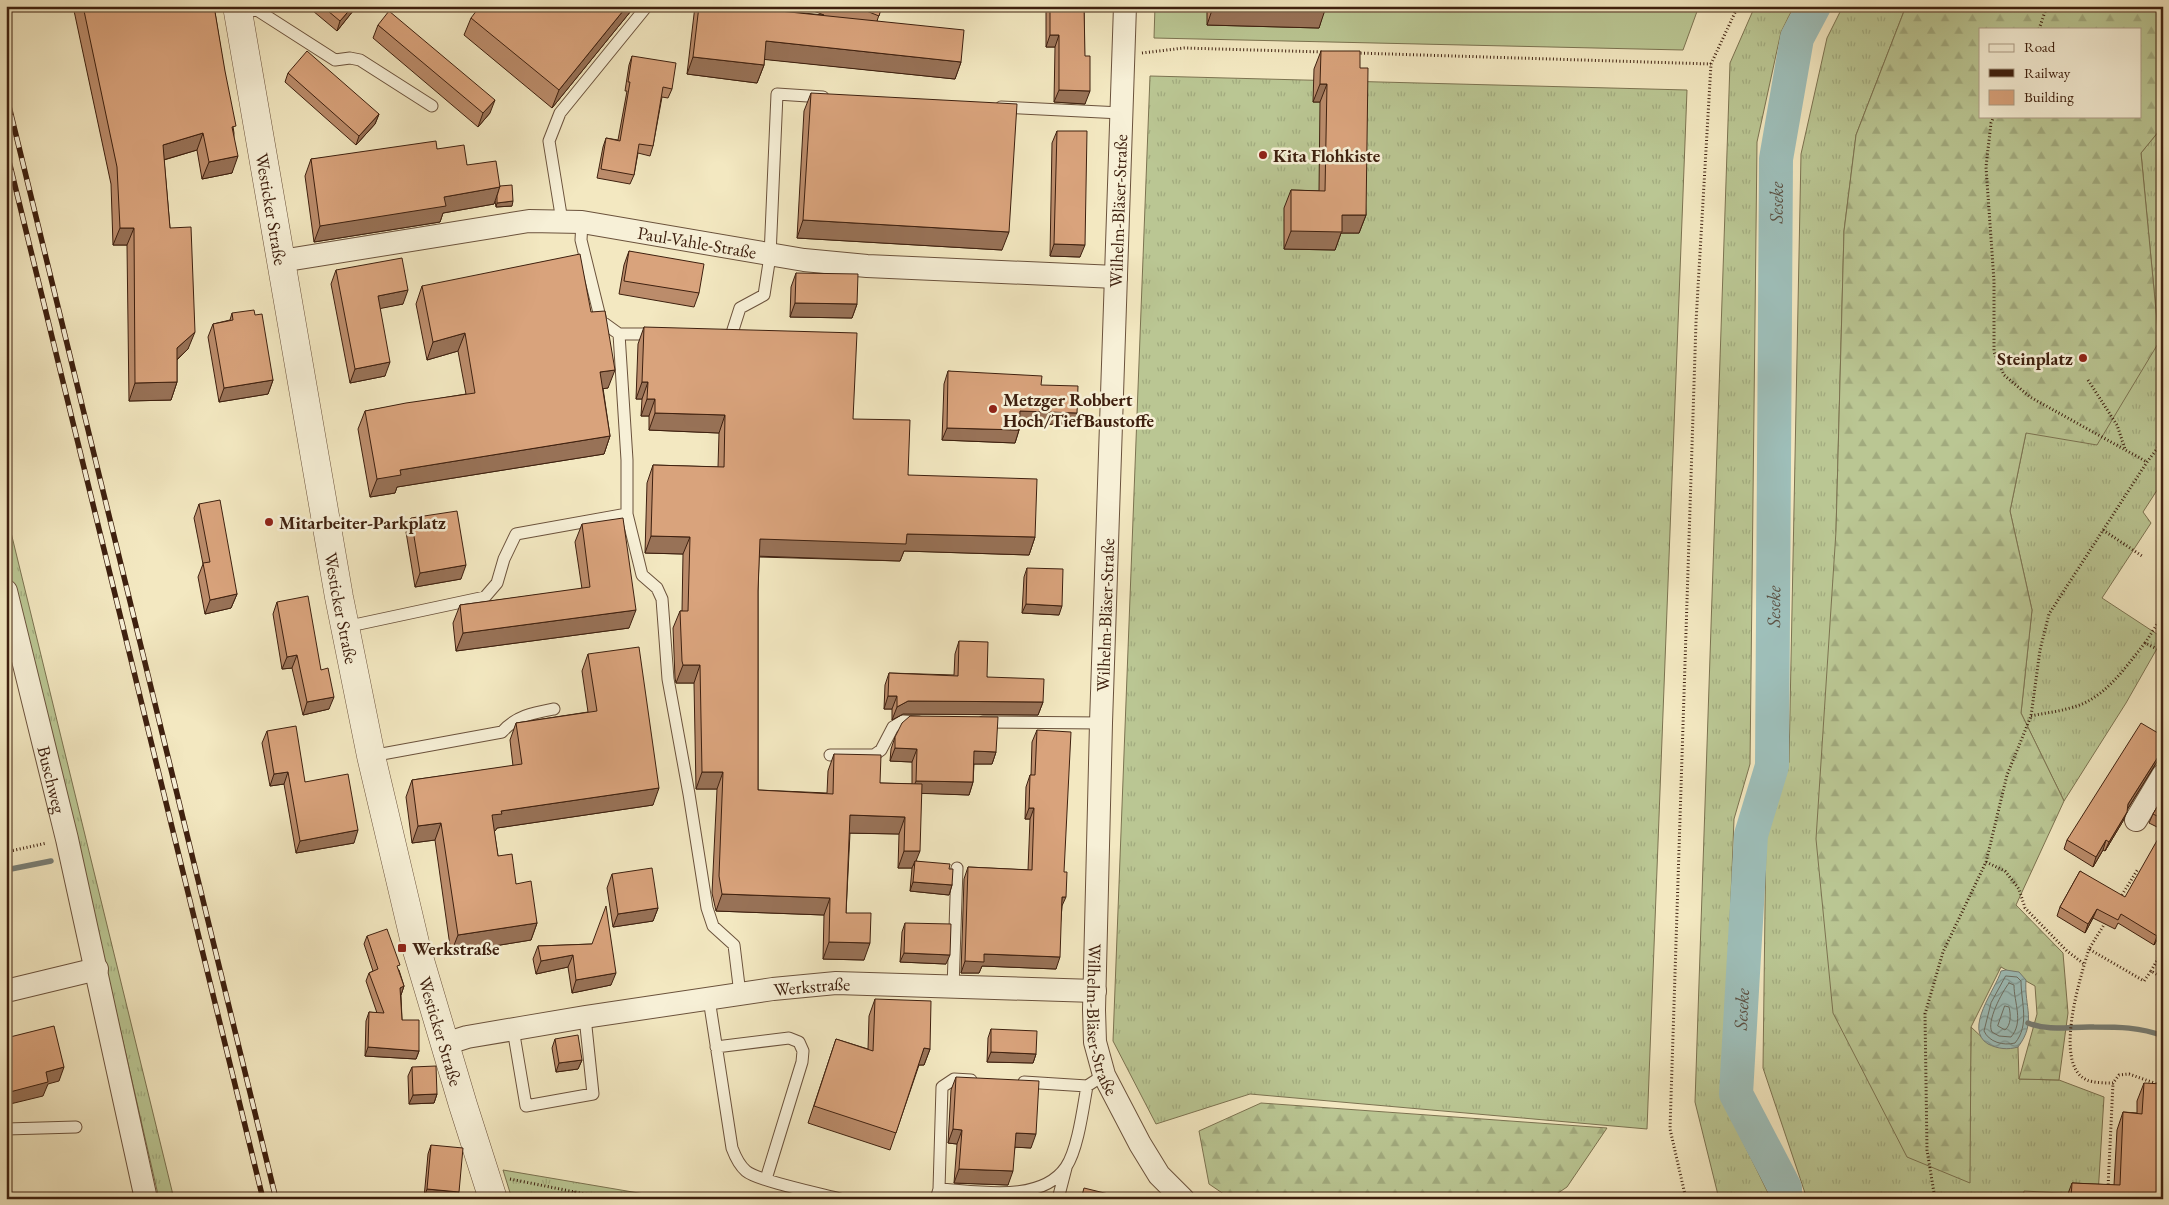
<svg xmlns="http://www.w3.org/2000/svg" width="2169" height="1205" viewBox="0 0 2169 1205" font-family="'EB Garamond',serif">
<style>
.grass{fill:url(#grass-tufts);stroke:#7c7351}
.forest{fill:url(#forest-firs);stroke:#7c7351;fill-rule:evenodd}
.pitch{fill:#bac693;stroke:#7c7351}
.water{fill:url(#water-waves);stroke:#787f76}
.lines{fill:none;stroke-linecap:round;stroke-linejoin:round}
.shore{stroke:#6e7064;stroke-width:1}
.stream{stroke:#787f76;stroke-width:5.5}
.river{stroke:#9ebfba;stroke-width:34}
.service-casing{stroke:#6b523c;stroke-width:13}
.minor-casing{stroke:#6b523c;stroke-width:24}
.tertiary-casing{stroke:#6b523c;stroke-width:29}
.path{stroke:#3e200f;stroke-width:3;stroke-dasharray:1 2.5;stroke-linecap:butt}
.service{stroke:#f7f0d7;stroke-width:11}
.minor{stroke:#f7f0d7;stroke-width:22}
.tertiary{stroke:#f7f0d7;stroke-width:28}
.rail-casing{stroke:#3e200f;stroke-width:5.5}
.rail{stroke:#f7f0d7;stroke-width:4;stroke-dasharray:11;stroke-linecap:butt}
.wall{fill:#bb8c6b;stroke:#3e200f}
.shaded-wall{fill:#987257;stroke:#3e200f}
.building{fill:#d9a37c;stroke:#3e200f}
.poi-dot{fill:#8f2418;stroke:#f7f0d7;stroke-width:2}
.labels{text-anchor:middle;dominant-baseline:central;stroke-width:5;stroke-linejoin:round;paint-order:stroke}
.poi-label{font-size:18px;font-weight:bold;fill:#3e200f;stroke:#f7f0d7;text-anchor:start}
.street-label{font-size:18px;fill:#3e200f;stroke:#f7f0d7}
.water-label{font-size:19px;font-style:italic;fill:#5b5042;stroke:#f7f0d7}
</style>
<defs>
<pattern id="grass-tufts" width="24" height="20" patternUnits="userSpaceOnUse" patternTransform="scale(1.25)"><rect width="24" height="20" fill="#bac693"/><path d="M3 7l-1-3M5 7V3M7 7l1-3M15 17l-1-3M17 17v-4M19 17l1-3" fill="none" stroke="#a1aa7e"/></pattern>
<pattern id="forest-firs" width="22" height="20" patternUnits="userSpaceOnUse" patternTransform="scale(1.25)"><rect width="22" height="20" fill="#bac693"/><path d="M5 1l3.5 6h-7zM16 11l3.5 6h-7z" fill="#a1aa7e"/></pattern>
<pattern id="water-waves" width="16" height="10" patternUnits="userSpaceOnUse" patternTransform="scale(1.25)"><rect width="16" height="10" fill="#9ebfba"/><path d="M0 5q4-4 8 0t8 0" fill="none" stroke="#829b96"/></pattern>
</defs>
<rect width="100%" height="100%" fill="#f3e8c1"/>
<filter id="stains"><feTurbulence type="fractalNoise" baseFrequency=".004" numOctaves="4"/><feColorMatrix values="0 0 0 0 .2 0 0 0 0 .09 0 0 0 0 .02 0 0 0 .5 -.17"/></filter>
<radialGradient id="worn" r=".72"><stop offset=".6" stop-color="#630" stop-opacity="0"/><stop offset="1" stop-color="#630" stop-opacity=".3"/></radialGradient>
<path class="grass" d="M1755,6H1794L1781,32L1757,142L1750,764L1734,819L1723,1101L1771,1199H1719L1695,1102L1730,63Z
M1843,6H1906L1856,135L1844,231L1836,531L1969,1182L1971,1027L1989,1044L2018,1047L2019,1079L2059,1080L2104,1097L2098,1195L2024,1191L2023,1199H1800L1805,1193L1763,1068L1766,830L1789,762L1801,154L1827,38Z
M1150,76L1687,90L1647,1129L1250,1094L1156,1124L1113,1041Z
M2163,126V481L2143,512L2151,523L2102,598L2163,638L2126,703L2064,801L2021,713L2032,610L2010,511L2026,433L2159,342L2141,153Z
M6,512L174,1199H159L86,880L6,563Z
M503,1170L674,1199H512Z"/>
<path class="forest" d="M1906,6H2163V126L2141,153L2159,342L2097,445L2026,433L2010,511L2032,610L2021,713L2064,801L2016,905L2063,953L2068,1013L2059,1080L2019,1079L2037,1014L2035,986L2001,967L1971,1027L1970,1183L1907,1157L1833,1013L1816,839L1836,531L1844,231L1856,135ZM1980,29H2140V116H1980Z
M1261,1103L1607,1128L1567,1187L1549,1199H1231L1209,1184L1199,1131Z"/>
<path class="pitch" d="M1155,6H1699L1683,50L1154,38Z"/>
<path class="water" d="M2006,970L2019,972L2026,980C2024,1007 2037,1022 2018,1047C2008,1050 1998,1049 1988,1044C1963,1029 1996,989 2001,971Z"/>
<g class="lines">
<path class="shore" d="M2006,976L2017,977L2021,981C2021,1002 2030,1025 2015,1043C2003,1046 1989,1042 1984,1031L1991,1003Z
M2009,983L2014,985C2014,1003 2024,1022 2011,1037L1999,1036L1992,1032C1986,1022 2002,992 2009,983Z
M2005,1006L2009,1007C2011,1015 2011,1025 2005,1030L1998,1026Z"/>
<path class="stream" d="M6,870L51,861
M2028,1023C2050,1032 2072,1026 2094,1027C2118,1027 2140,1027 2163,1036"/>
<path class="river" id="s1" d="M1785,1199V1188L1736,1094L1751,835L1772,766L1776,159L1797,38L1814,6"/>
<g class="service-casing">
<path id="service" d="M238,13L257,10L335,60L350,58L360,60L432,106
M1001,107L1121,113
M562,221L549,141L560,113L647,6
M582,222L581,240L601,321L619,334L627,460V514L642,575L657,588L662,599L668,679L689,794L707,908L713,926L734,945L740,994
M619,334H656
M722,336H731L740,308L764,295L770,256L777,94L823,97
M345,627L485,597L497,583L504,559L516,534L627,514
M983,722L1101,723
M830,755H874L881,750L893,727L903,721L919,722
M371,756L502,732C516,716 533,713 554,709
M953,988L957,868
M709,999L732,1148C735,1156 739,1165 746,1171C758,1181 821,1194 840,1199
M513,1029L526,1106L593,1094L585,1017
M716,1047L789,1038L799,1042L803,1051L802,1062L766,1179
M1024,1082L1087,1086L1104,1075
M6,1129L76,1127
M939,1189C977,1191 1041,1204 1066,1167C1078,1149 1083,1108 1087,1086
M936,1199L939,1189L942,1087L954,1079L971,1080
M1058,1199L1066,1168"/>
</g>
<g class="minor-casing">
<g id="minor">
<path id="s2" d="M1125,6L1101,723L1094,1010L1095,1042L1104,1075L1140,1144L1159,1175L1183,1199"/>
<path id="s3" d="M281,261L529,221L582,222L804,260L867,266L1116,277"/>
<path id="s4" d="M6,591L67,839L146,1199"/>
<path d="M2136,820L2163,775"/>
<path d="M6,991L97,969"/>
<path id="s5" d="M445,1044L467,1037L585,1017L773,989L836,983L1095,991"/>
</g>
</g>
<g class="tertiary-casing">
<g id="tertiary">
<path id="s6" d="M237,6L339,597L371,756L416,947L463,1105L493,1199"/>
</g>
</g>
<path class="path" d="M2039,29L2047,6
M1142,53L1184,48L1323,52
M1357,53L1711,64
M1994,116L1991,123L1986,167L1994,281V352L2004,375L2030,397L2147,462
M2088,380L2117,425L2125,449
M2103,530L2142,556
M2145,643L2163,615
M2031,716C2044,713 2057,712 2070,708C2104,700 2124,669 2145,643L2163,652
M6,852L47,843
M1986,862L2005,871L2019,889L2025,908L2067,951L2084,964
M2120,898L2138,869
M2107,920L2089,949L2144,981L2151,971L2163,978
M2089,949C2081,975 2052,1065 2087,1080C2094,1083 2105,1083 2113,1083L2119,1075L2129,1074L2163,1086
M2151,971L2163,950
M510,1179L610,1199
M2108,1188L2113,1083
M566,1199L575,1192
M1686,1199L1670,1129L1696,322L1711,64L1738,6
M1935,1199L1927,1150L1925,1014L1943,952L1986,862L2007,775L2031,716L2040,650L2049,614L2147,462L2163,441"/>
<use href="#service" class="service"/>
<use href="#minor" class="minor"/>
<use href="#tertiary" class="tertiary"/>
<g class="rail-casing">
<path id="rail" d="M6,94L276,1199
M6,149L263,1199"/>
</g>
<use href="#rail" class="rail"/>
</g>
<path class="wall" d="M73,6H214L234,133L232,173L202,179L197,150L164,160L170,228L188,349L177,360V382L171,400L129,401L127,245H113L111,184Z
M307,6H357L337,31Z
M635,6L552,108L464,35L471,18Z
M695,6H771L770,10L824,15L800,6H882L877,21L961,62L955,79L764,59V65L757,83L687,74Z
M1046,6H1084L1085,104L1054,102L1055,47H1046Z
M1207,6H1325L1319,28L1207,25Z
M378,25L490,113L478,127L373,38Z
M1321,51L1360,68L1366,215L1359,233H1341L1335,250L1284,249V208L1291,190L1319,191L1320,102H1313L1314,69Z
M632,56L672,89L668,98L662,97L653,146L650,156L638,153L634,175L630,184L597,178L603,147L606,138L618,140L627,91H625L629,65Z
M288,73L379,114L375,124L356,145L285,82Z
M811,93L1002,250L797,238L804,111Z
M1057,131L1080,257L1050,256L1052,143Z
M437,149L467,165L500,186L512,206L496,207L495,201L494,204L443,213L440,222L314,242L305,176L311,159Z
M629,251L699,293L694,307L619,294L624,265Z
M336,270L403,304L380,308L385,376L350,383L331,284Z
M796,273L857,304L852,318L790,317L791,287Z
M422,286L591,312L608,388H603L610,436L604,454L397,487L395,493L370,497L358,429L365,411L466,394L458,351L427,360L416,304Z
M232,313L273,380L268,394L219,402L208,337L213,324L230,320Z
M644,327L853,419L908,475L1035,537L1029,555L904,551L900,561L759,557L758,591V790L827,793L828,771L834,754L880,783L912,784V762L890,761L891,749L895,737L996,752L992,764H974L973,782L969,795L921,793L916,861L949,869L952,885L949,895L910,891L912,868H898L899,834L850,833L846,913L864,960L823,959L824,915L716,911L712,893L717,789H696L694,683H676L675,678L673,628L680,611H682L683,554L645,553L647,483L653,465L718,467L719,433L649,430V416H641L642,399H636L638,344Z
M948,371L1041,385L1073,425L1020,423L1019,430L1015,443L942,440L944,384Z
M199,504L237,594L231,608L205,614L198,577L203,564L194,518Z
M411,518L461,579L415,587L406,532Z
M582,524L629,628L456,651L453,623L460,605L582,589L575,542Z
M1027,568L1059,615L1022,613L1024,577Z
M277,602L321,670L329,709L303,715L292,668L282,669L273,614Z
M959,641L987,677L1043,702L1038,715L903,714L892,720V709H884L885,685L889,673L954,675L955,654Z
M588,654L653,805L497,828L495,831H494L498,856L516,884L537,923L531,940L451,953L435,840L412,843L406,797L412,780L513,766L510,740L516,723L588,712L582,671Z
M1037,730L1062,907L1056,969L982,966L979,973H961L964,879L968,867L1028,870L1030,819H1025L1026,787L1030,775H1031L1032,742Z
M267,731L305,782L354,843L296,853L284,784L270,786L262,743Z
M2163,736V752L2127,810L2123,821L2105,851L2103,850L2093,867L2064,849L2067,840Z
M2163,797V830L2149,823L2153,814Z
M2080,871L2163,930L2154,945L2118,923L2115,929L2093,918L2085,933L2057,916L2060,907Z
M612,874L658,908L653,921L613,927L607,888Z
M905,923L946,964L900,962L902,932Z
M367,936L399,970L404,986L401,995L402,1020L419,1051L416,1059L365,1056L366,1021L369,1012L377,1013L366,981L369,973L373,971L364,944Z
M592,944L611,985L572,993L568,967L536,974L533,959L538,946Z
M875,999L930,1049L924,1065H919L890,1150L808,1123L836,1039L868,1049L869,1016Z
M991,1029L1036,1054L1033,1063L987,1062L988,1038Z
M555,1039L582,1060L578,1069L556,1072L552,1048Z
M412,1067L437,1094L434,1103L409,1104L408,1076Z
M956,1077L1031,1148L1015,1147L1008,1185L954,1183L957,1144L948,1143L951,1090Z
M2144,1083L2163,1199H2066L2072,1183L2114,1185L2117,1130L2123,1112L2137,1113V1101Z
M431,1145L456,1199L424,1198L428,1154Z"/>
<path class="shaded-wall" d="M353,6H357L337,31L340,21Z
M627,6H635L552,108L559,90Z
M1213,7L1325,10L1319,28L1207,25Z
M1050,35H1059L1055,47H1046Z
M766,41L961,62L955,79L760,59Z
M693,57L764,65L757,83L687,74Z
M1320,84H1327L1320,102H1313Z
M1059,90L1090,91L1085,104L1054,102Z
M495,100L490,113L478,127L483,113Z
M379,114L375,124L356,145L359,136Z
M203,133L197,150L156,162L163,145Z
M238,156L232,173L202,179L209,162Z
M500,187L494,204L443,213L440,222L314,242L320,226L444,197Z
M513,201L512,206L496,207L497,203Z
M1342,215H1366L1359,233H1341L1335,250L1284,249L1291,231Z
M803,220L1009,232L1002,250L797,238Z
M120,228H134L127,245H113Z
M1054,244L1085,245L1080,257L1050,256Z
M408,290L403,304L373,310L378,296Z
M795,303L857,304L852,318L790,317Z
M195,332L188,349L170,366L177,348Z
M465,333L458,351L427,360L433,342Z
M390,362L385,376L350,383L355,369Z
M615,370L608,388L594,390L600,372Z
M273,380L268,394L219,402L224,388Z
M177,382L171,400L129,401L135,383Z
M642,382H648L642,399H636Z
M647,399H655L649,416H641Z
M1020,411L1077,413L1073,425L1015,423Z
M655,413L725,415L719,433L649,430Z
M947,428L1019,430L1015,443L942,440Z
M610,436L604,454L397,487L395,493L370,497L377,479L400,470Z
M907,534L1035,537L1029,555L904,551L900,561L754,556L760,539Z
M651,536L690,537L683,554L645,553Z
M466,565L461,579L415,587L420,573Z
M237,594L231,608L205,614L210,600Z
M1026,604L1062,606L1059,615L1022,613Z
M636,610L629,628L456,651L463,633Z
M297,655L292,668L282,669L287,657Z
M683,665H700L694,683H676Z
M888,696H897L892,709H884Z
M334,697L329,709L303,715L307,702Z
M908,701L1043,702L1038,715L903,714L892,720L897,707Z
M895,748L917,749L912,762L890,761Z
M2163,749V752L2125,813L2128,804Z
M974,751L996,752L992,764H969Z
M288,772L284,784L270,786L274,774Z
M702,772H723L717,789H696Z
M916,781L973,782L969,795L911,793Z
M659,788L653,805L497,828L495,831L486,832L492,815L501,811Z
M1029,808H1034L1030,819H1025Z
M2127,812L2123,821L2105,851L2109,842Z
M850,815L905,817L899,834L844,833Z
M441,823L435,840L412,843L418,826Z
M358,830L354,843L296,853L300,841Z
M2106,840L2103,850L2093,867L2096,857Z
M904,851H920L914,866L915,861L912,868H898Z
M913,882L952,885L949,895L910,891Z
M722,894L830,898L824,915L716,911Z
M1062,897H1066L1061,908Z
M658,908L653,921L613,927L618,914Z
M2097,909L2093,918L2085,933L2088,924Z
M537,923L531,940L451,953L458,935Z
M2163,927V930L2154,945L2157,936Z
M829,942L870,943L864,960L823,959Z
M904,953L950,955L946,964L900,962Z
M984,954L1060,957L1056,969L982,966L979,973H961L965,961Z
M573,955L568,967L536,974L541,961Z
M616,973L611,985L572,993L576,980Z
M404,986L401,995L397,996L400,988Z
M368,1047L419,1051L416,1059L365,1056Z
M924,1048L930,1049L924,1065H918Z
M991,1052L1036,1054L1033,1063L987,1062Z
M582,1060L578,1069L556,1072L559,1063Z
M64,1067L59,1081L48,1084L43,1096L6,1105V1093L46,1072Z
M437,1094L434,1103L409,1104L413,1095Z
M953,1129L962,1130L957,1144L948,1143Z
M1016,1133L1036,1134L1031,1148L1011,1147Z
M959,1169L1013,1171L1008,1185L954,1183Z
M427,1189L459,1192L456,1199L424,1198Z"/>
<path class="building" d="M83,6H214L225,71L236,126L232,127L238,156L209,162L203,133L163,145L170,228L191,227L195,332L177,348V382L135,383L134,228H120L117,167Z
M322,6H353L340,21Z
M480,6H627L559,90L471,18Z
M699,6H771L770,10L964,30L961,62L766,41L764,65L693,57Z
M854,6H882L879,16Z
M1050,6H1084L1085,56H1090V91L1059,90V35H1050Z
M1213,6H1325V10Z
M389,11L495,100L483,113L378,25Z
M307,51L379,114L359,136L288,73Z
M1321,51H1360V68H1368L1366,215H1342V232L1291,231V190L1325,191L1327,84H1320Z
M632,56L676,63L672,89L663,87L653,146L639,144L634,175L601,169L606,138L620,141L630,82H628Z
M811,93L1017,104L1009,232L803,220Z
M1057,131H1087L1085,245L1054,244Z
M436,141L437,149L464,145L467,165L496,161L500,187L444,197L446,206L320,226L311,159Z
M512,185L513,201L497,203V196L500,186Z
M629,251L704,264L699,293L624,281Z
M580,254L591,312L605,311L615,370L600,372L610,436L400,470L401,475L377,479L365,411L406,403L475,393L465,333L433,342L422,286Z
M402,258L408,290L378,296L390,362L355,369L336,270Z
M796,273L858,274L857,304L795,303Z
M254,310L255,315L262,314L273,380L224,388L213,324L233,320L232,313Z
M644,327L857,333L853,419L910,420L908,475L1037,479L1035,537L907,534L906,544L760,539L758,591V790L833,794L834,754L881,755L880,783L922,784L920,851H904L905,817L850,815L846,913H871L870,943L829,942L830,898L722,894L719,876L723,772H702L700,665H683L682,661L680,611H688L690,537L651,536L653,465L724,467L725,415L655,413V399H647L648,382H642Z
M948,371L1042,376L1041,385L1078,386L1077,413L1020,411L1019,430L947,428Z
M220,500L237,594L210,600L203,563L210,562L199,504Z
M457,511L466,565L420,573L411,518Z
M623,518L636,610L463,633L460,605L590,587L582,524Z
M1027,568L1063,569L1062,606L1026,604Z
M308,596L321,670L328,668L334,697L307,702L297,655L287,657L277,602Z
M959,641L988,642L987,677L1044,679L1043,702L908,701L897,707V696H888L889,673L958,676Z
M639,647L659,788L501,811L502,814L492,815L498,856L512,854L516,884L531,881L537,923L458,935L441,823L418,826L412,780L522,764L516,723L597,711L588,654Z
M910,716L998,717L996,752L974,751L973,782L916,781L917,749L895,748V737L902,723Z
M2141,723L2163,736V749L2128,804L2127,812L2109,842L2106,840L2096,857L2067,840Z
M296,726L305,782L348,774L358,830L300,841L288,772L274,774L267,731Z
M1037,730L1071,732L1064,872H1067L1066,897H1062L1060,957L984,954V962L965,961L968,867L1032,870L1034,808H1029L1030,775H1035Z
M2163,797V819L2153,814Z
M2163,830V927L2157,936L2121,914L2118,920L2097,909L2088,924L2060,907L2080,871L2125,897Z
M915,861L950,864L949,869H953L952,885L913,882Z
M652,868L658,908L618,914L612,874Z
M606,906L616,973L576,980L573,955L541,961L538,946L592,944Z
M905,923L951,924L950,955L904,953Z
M387,929L400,965L397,966L404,986L400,988L402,1020H419V1051L368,1047L369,1012L384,1013L369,973L378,969L367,936Z
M875,999L931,1001L930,1049L924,1048L896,1133L814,1106L836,1039L873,1051Z
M54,1026L64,1067L46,1072L48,1082L6,1093V1038Z
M991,1029L1037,1031L1036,1054L991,1052Z
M578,1035L582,1060L559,1063L555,1039Z
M436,1066L437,1094L413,1095L412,1067Z
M956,1077L1039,1081L1036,1134L1016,1133L1013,1171L959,1169L962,1130L953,1129Z
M2144,1083L2163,1084V1199H2071L2072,1183L2120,1185L2123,1112L2142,1114Z
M431,1145L463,1148L459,1192L427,1189Z
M1084,1188L1129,1199H1081Z"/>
<g class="poi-dot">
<circle cx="1263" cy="155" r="5"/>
<circle cx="2083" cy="358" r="5"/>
<circle cx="993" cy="409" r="5"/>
<circle cx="269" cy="522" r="5"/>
<rect x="397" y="943" width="10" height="10" rx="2.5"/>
</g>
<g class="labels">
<g class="poi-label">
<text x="1273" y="155">Kita Flohkiste</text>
<text x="2073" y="358" text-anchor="end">Steinplatz</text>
<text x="1003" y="399">Metzger Robbert<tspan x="1003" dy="21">Hoch/TiefBaustoffe</tspan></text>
<text x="279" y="522">Mitarbeiter-Parkplatz</text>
<text x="412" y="948">Werkstraße</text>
</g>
<g class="street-label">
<text stroke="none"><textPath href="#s6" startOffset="206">Westicker Straße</textPath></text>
<text transform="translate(1118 211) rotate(-88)">Wilhelm-Bläser-Straße</text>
<text stroke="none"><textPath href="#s3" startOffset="421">Paul-Vahle-Straße</textPath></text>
<text stroke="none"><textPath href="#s6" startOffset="611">Westicker Straße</textPath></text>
<text transform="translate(1105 615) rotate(-88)">Wilhelm-Bläser-Straße</text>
<text stroke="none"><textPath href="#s4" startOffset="194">Buschweg</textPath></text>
<text stroke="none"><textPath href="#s5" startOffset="372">Werkstraße</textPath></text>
<text stroke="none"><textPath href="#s2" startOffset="1015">Wilhelm-Bläser-Straße</textPath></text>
<text stroke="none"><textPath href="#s6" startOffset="1046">Westicker Straße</textPath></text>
</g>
<g class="water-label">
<text stroke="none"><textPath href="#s1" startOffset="1012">Seseke</textPath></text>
<text stroke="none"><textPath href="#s1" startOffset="608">Seseke</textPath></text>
<text stroke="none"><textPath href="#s1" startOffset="202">Seseke</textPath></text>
</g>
</g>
<rect width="2169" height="1205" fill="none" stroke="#f3e8c1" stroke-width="25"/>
<rect x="8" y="8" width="2154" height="1190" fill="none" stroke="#3e200f" stroke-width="2.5"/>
<rect x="12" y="12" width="2144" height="1180" fill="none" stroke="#3e200f"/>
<rect x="1979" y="28" width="162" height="90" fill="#f7f0d7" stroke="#ad9d87"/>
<rect x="1989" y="44" width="25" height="8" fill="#f7f0d7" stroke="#ad9d87"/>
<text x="2024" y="52" font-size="15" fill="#3e200f">Road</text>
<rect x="1989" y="69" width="25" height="8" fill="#3e200f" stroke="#ad9d87"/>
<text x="2024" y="78" font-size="15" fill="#3e200f">Railway</text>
<rect x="1989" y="90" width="25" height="15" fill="#d9a37c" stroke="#ad9d87"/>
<text x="2024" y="102" font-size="15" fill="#3e200f">Building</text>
<rect width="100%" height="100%" filter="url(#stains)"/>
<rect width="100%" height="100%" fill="url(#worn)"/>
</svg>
